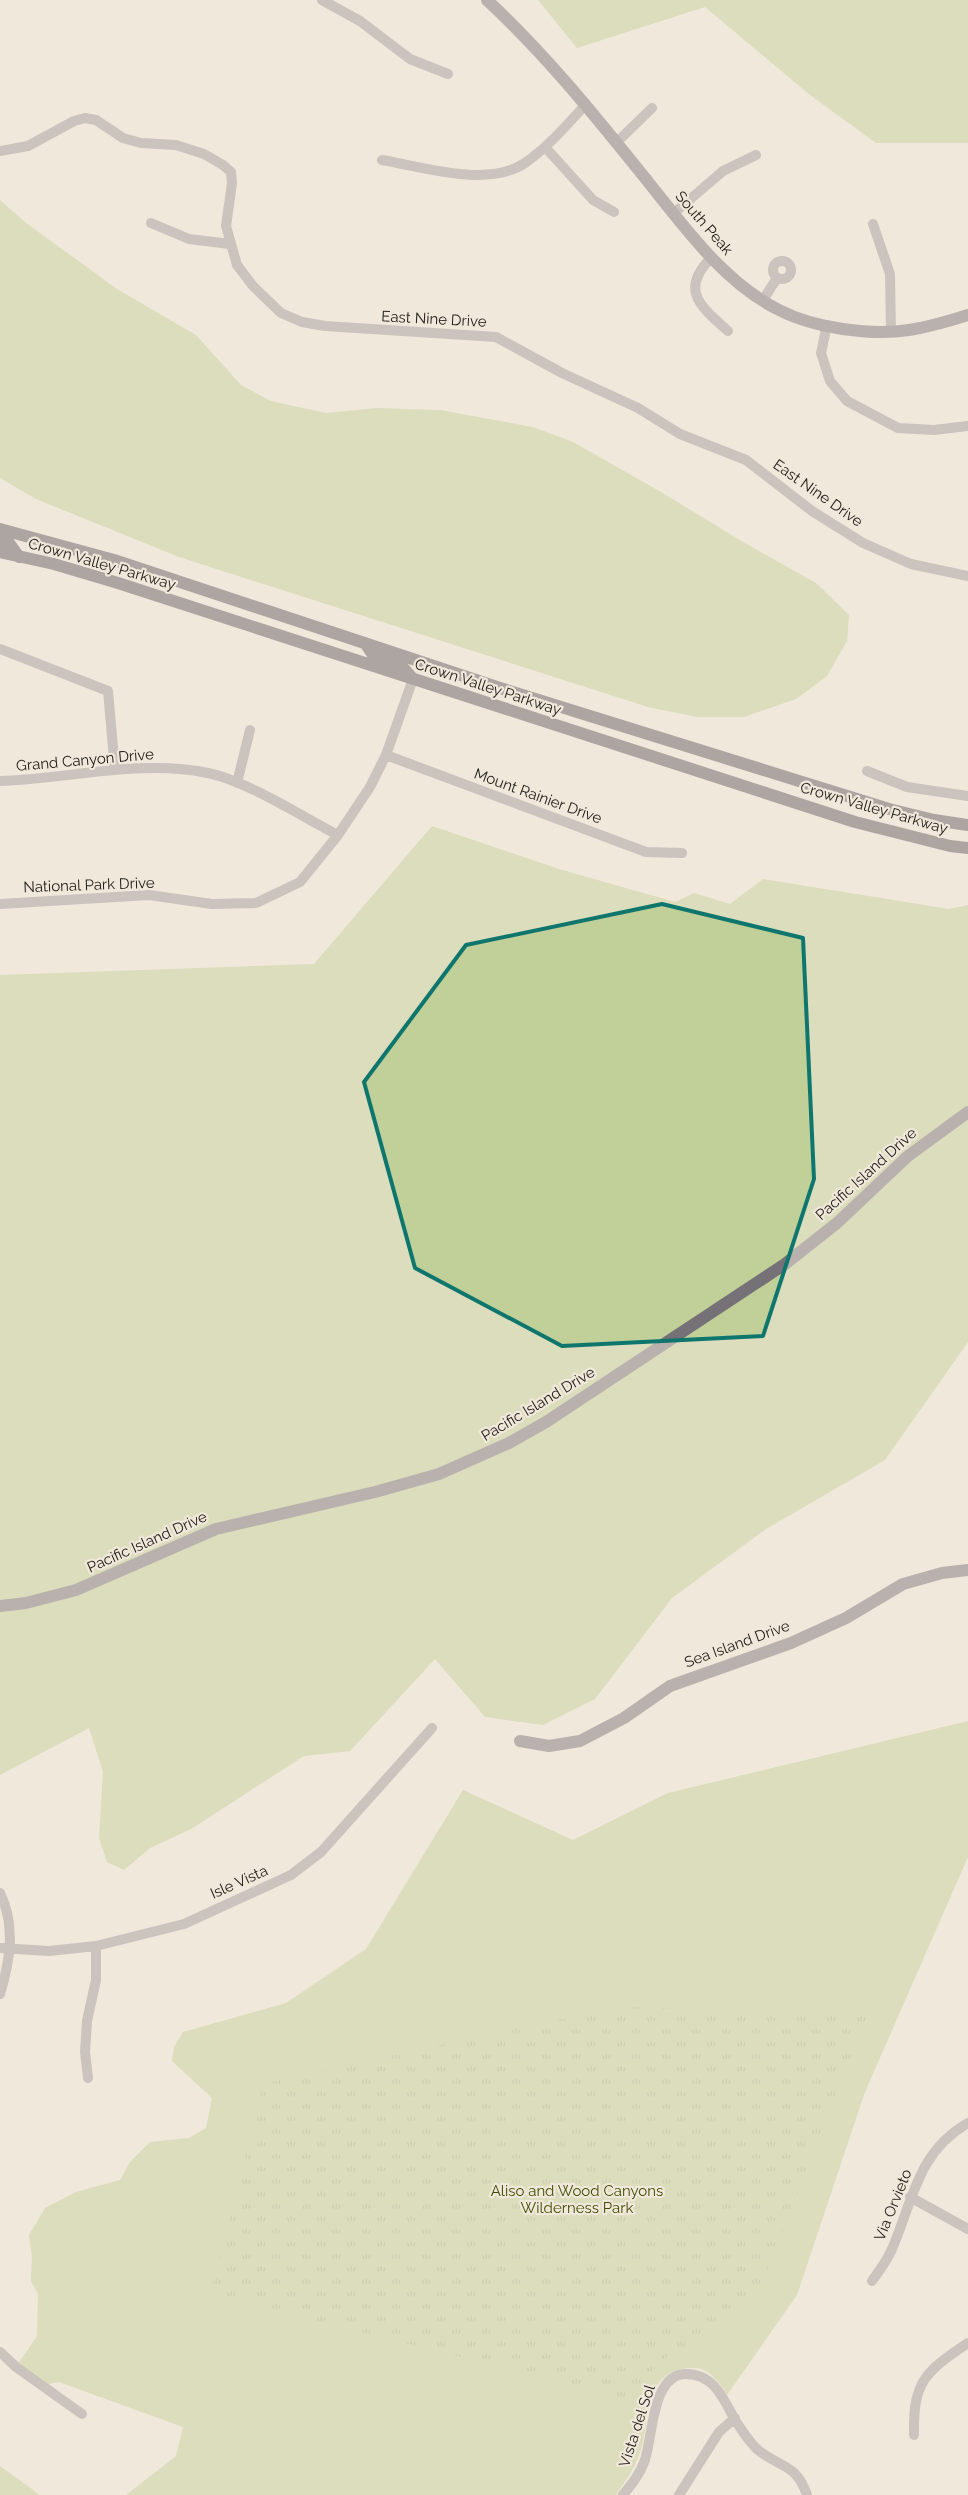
<svg xmlns="http://www.w3.org/2000/svg" width="968" height="2495" viewBox="0 0 968 2495" font-family="Raleway,sans-serif">
<style>
.grass{fill:#c0d098}
.park{fill:url(#park-tufts)}
.lines{fill:none;stroke-linecap:round;stroke-linejoin:round}
.street{stroke:#9c979c;stroke-width:10}
.secondary{stroke:#767077;stroke-width:12}
.primary{stroke:#5c545d;stroke-width:12}
.marked{fill:none;stroke:#0f766e;stroke-width:4;stroke-linejoin:round}
.labels{text-anchor:middle;dominant-baseline:central;stroke-width:4.5;stroke-linejoin:round;paint-order:stroke}
.street-label{font-size:15px;fill:#23201b;stroke:#f0e8da}
.park-label{font-size:15px;fill:#3f4d00;stroke:#f0e8da}
</style>
<defs>
<pattern id="park-tufts" width="24" height="20" patternUnits="userSpaceOnUse" patternTransform="scale(1.25)"><rect width="24" height="20" fill="#c0d098"/><path d="M3 7l-1-3M5 7V3M7 7l1-3M15 17l-1-3M17 17v-4M19 17l1-3" fill="none" stroke="#a5b282"/></pattern>
</defs>
<rect width="100%" height="100%" fill="#f0e8da"/>
<path class="grass" d="M538,0H968V143H876L810,95L705,7L577,48Z
M0,200L26,223L117,289L196,335L241,385L271,401L326,413L377,408L440,410L533,427L573,442L661,492L743,542L816,583L849,615L847,641L827,676L796,699L744,717H697L648,707L179,557L36,499L0,478Z
M432,826L559,869L675,902L694,893L730,904L763,879L949,909L968,905V1342L885,1460L766,1529L672,1598L595,1699L543,1725L485,1717L435,1659L350,1751L304,1756L191,1829L150,1848L124,1870L107,1862L99,1838L103,1772L89,1728L0,1775V975L314,964Z
M968,1721V1857L865,2092L797,2295L727,2395C722,2386 712,2372 701,2369C686,2365 665,2372 657,2385C646,2402 647,2426 642,2445C638,2464 627,2479 616,2495H126L176,2456L183,2427L59,2382L43,2385L16,2367L37,2336L38,2294L31,2281L32,2257L29,2235L45,2208L76,2192L120,2180L130,2162L150,2142L189,2138L206,2128L212,2098L172,2061L174,2047L183,2032L286,2003L366,1949L463,1790L573,1840L668,1793Z
M0,2466L40,2495H0Z"/>
<path class="park" d="M620,2006L867,2017L764,2279L695,2352L668,2355L649,2374L642,2402L210,2295L263,2084Z"/>
<g class="lines">
<path class="street" d="M322,0L360,21L410,59L448,74
M616,143L652,108
M545,147L593,200L614,212
M0,151L28,146L74,121L85,118L96,120L123,138L141,143L176,145L204,154L223,165L231,172L232,183L226,226L237,265L253,286L281,313L302,322L325,326L496,337L562,373L638,408L680,434L746,460L812,511L863,543L911,564L968,576
M382,160C423,167 488,188 525,163C548,147 567,125 586,104
M674,213L723,171L756,155
M151,223L189,239L230,244
M873,224L890,274L891,332
M711,258C679,290 701,307 728,331
M773 270a9 9 0 1 1 18 0a9 9 0 1 1-18 0Z
M763,300L777,278
M827,325L821,353L830,381L847,401L898,428L934,430L968,426
M0,649L108,691L115,770
M386,755L646,852L682,853
M867,771L907,787L968,796
M0,781C69,779 139,759 208,773C247,781 301,816 338,835
M237,783L250,730
M0,904L149,895L212,904L256,903L300,882L338,835L370,787L386,755L413,679
M0,1893C16,1926 10,1961 0,1994
M0,1948L49,1951L96,1946L184,1924L291,1875L321,1852L432,1728
M88,2078L85,2052L87,2021L96,1980V1946
M910,2197L968,2229
M872,2281C879,2271 887,2261 892,2249C913,2201 917,2152 968,2123
M0,2352L16,2367L82,2414
M914,2435C913,2381 925,2372 968,2343
M623,2495C632,2484 640,2474 645,2460C653,2435 652,2374 686,2374C714,2374 723,2398 735,2420C742,2430 749,2442 758,2450C780,2468 796,2463 807,2495
M679,2495L719,2432L735,2418"/>
<path class="secondary" d="M487,0C544,53 592,112 641,173C681,222 721,281 779,310C814,328 871,336 909,330C929,327 949,321 968,315
M0,1606L26,1603L76,1590L216,1529L375,1492L439,1474L509,1443L546,1422L785,1264L837,1223L908,1156L968,1112
M520,1741L549,1746L580,1741L624,1718L670,1686L791,1643L846,1618L903,1584L942,1573L968,1570"/>
<path class="primary" d="M0,529L114,560L500,688L889,809L934,820L968,825
M0,540L9,543L19,557
M0,552L54,564L118,583L855,822L950,846L968,848
M365,643L373,655L400,664L413,679"/>
</g>
<path d="M0 0H968V2495H0ZM662,904L803,938L814,1179L763,1336L562,1346L415,1268L364,1082L466,945Z" fill="#f0e8da" fill-opacity=".55" fill-rule="evenodd"/>
<path class="marked" d="M662,904L803,938L814,1179L763,1336L562,1346L415,1268L364,1082L466,945Z"/>
<g class="labels">
<g class="street-label">
<text transform="translate(704 223) rotate(49)">South Peak</text>
<text transform="translate(434 319) rotate(3)">East Nine Drive</text>
<text transform="translate(818 493) rotate(35)">East Nine Drive</text>
<text transform="translate(102 564) rotate(16)">Crown Valley Parkway</text>
<text transform="translate(488 687) rotate(18)">Crown Valley Parkway</text>
<text transform="translate(85 760) rotate(-5)">Grand Canyon Drive</text>
<text transform="translate(538 796) rotate(20)">Mount Rainier Drive</text>
<text transform="translate(874 808) rotate(16)">Crown Valley Parkway</text>
<text transform="translate(89 885) rotate(-2)">National Park Drive</text>
<text transform="translate(866 1174) rotate(-42)">Pacific Island Drive</text>
<text transform="translate(538 1404) rotate(-31)">Pacific Island Drive</text>
<text transform="translate(147 1542) rotate(-24)">Pacific Island Drive</text>
<text transform="translate(737 1644) rotate(-20)">Sea Island Drive</text>
<text transform="translate(239 1882) rotate(-24)">Isle Vista</text>
<text transform="translate(893 2205) rotate(-68)">Via Orvieto</text>
<text transform="translate(637 2426) rotate(-72)">Vista del Sol</text>
</g>
<g class="park-label">
<text x="577" y="2191">Aliso and Wood Canyons<tspan x="577" dy="17">Wilderness Park</tspan></text>
</g>
</g>
</svg>
